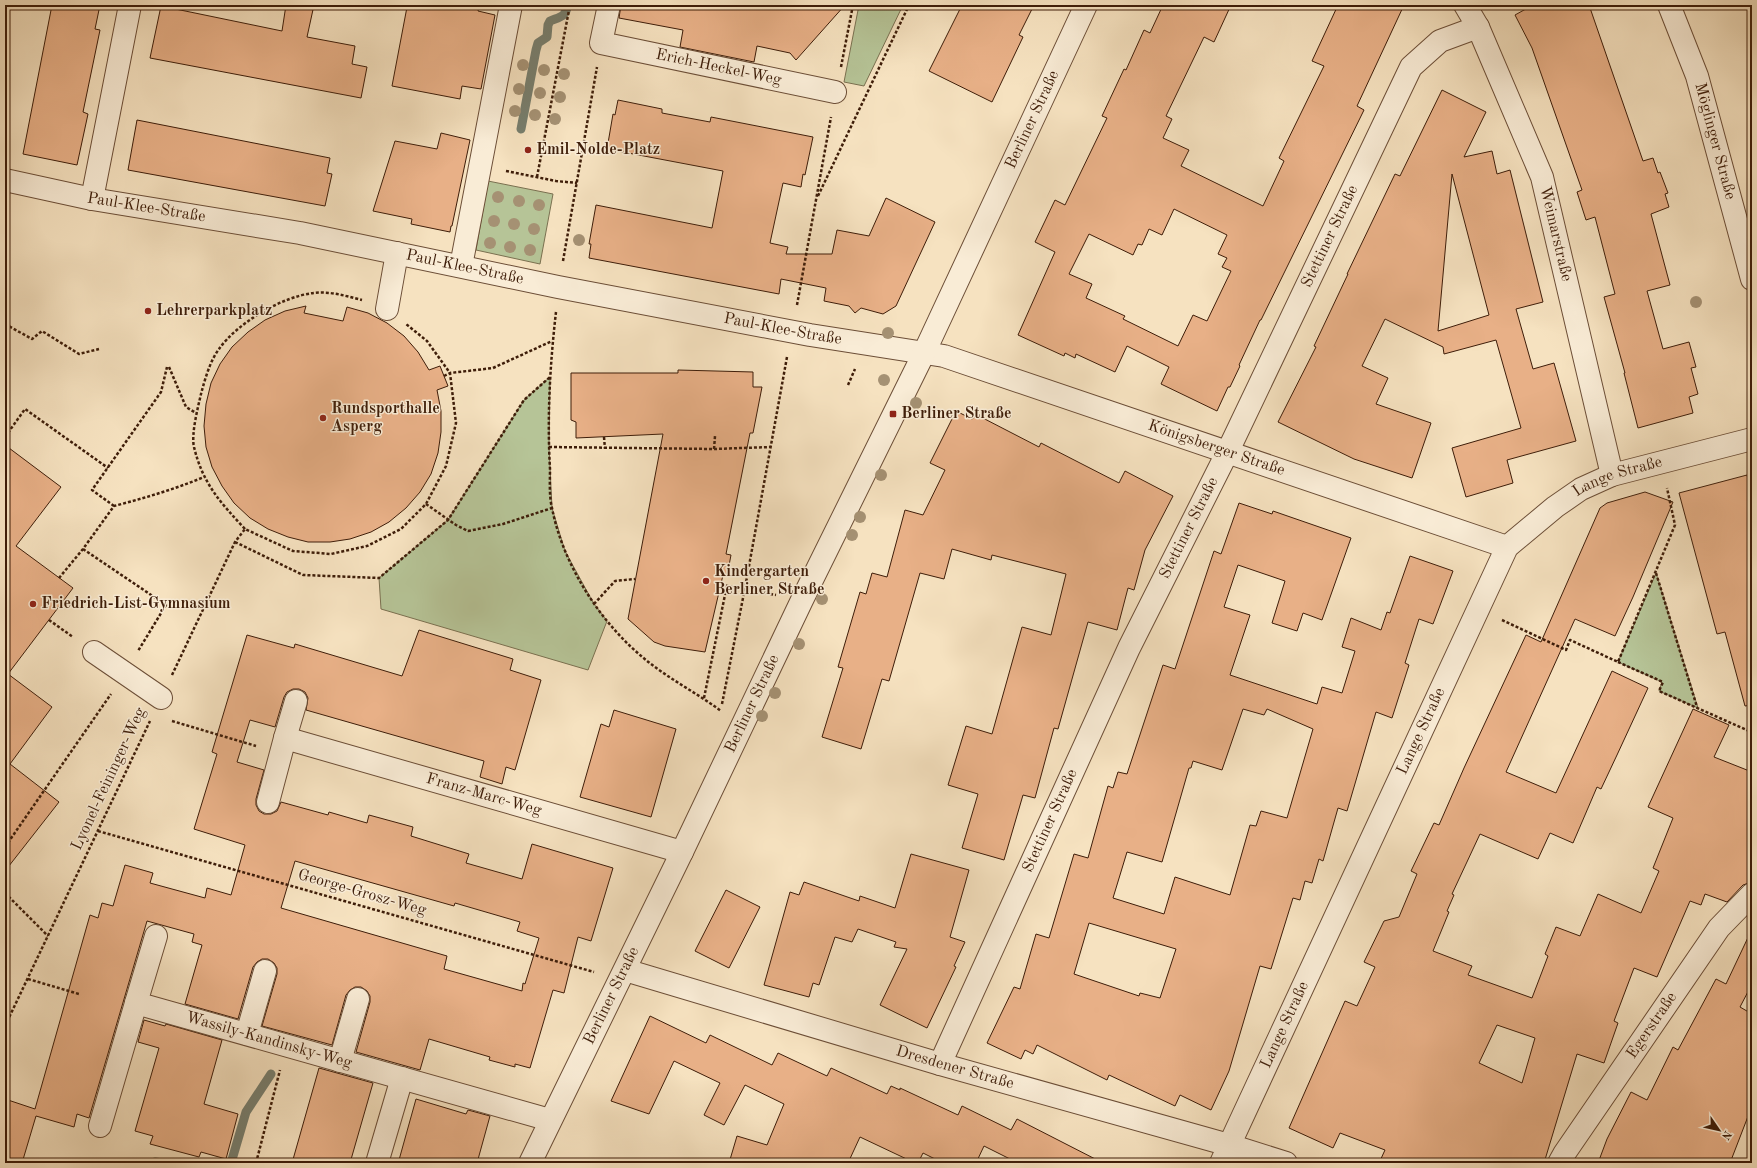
<svg xmlns="http://www.w3.org/2000/svg" width="1757" height="1168" viewBox="0 0 1757 1168" font-family="'Old Standard TT',serif">
<style>
.green{fill:#b6c497;stroke:#7a7050}
.lines{fill:none;stroke-linecap:round;stroke-linejoin:round}
.stream{stroke:#777e6e;stroke-width:9}
.building{fill:#e8b087;stroke:#3e1d09;fill-rule:evenodd}
.minor-casing{stroke:#6c4e37;stroke-width:24}
.path{stroke:#3e1d09;stroke-width:2.5;stroke-dasharray:3 2;stroke-linecap:butt}
.minor{stroke:#f9ecd6;stroke-width:22}
.tree{fill:#a59173}
.poi-dot{fill:#8f2418;stroke:#f9ecd6;stroke-width:1.5}
.labels{text-anchor:middle;dominant-baseline:central;stroke-width:3;stroke-linejoin:round;paint-order:stroke}
.street-label{font-size:16px;fill:#3e1d09;stroke:#f9ecd6}
.poi-label{font-size:16px;font-weight:bold;fill:#3e1d09;stroke:#f9ecd6;text-anchor:start}
</style>
<rect width="100%" height="100%" fill="#f6e2c0"/>
<filter id="stains"><feTurbulence type="fractalNoise" baseFrequency=".005" numOctaves="4"/><feColorMatrix values="0 0 0 0 .2 0 0 0 0 .09 0 0 0 0 .02 0 0 0 .5 -.17"/></filter>
<radialGradient id="worn" r=".72"><stop offset=".6" stop-color="#630" stop-opacity="0"/><stop offset="1" stop-color="#630" stop-opacity=".3"/></radialGradient>
<path class="green" d="M859,5H903L864,86L844,82Z
M488,181L553,194L540,264L476,250Z
M550,377L549,447L552,508L565,551L594,604L607,621L588,670L381,609L379,578L448,520L524,400Z
M1656,573L1698,708L1659,691L1662,682L1618,662Z"/>
<g class="lines">
<path class="stream" d="M521,129L536,50L538,43L547,37L548,25L550,21C559,17 567,17 567,5
M155,1162L164,1163
M231,1163L246,1112L271,1074"/>
</g>
<path class="building" d="M52,5H100L95,29L100,30L83,112L88,114L77,165L23,154Z
M286,5H314L307,37L355,46L352,64L367,67L361,98L150,58L161,6L282,31Z
M420,5H479L478,11L495,15L481,89L462,86L460,99L392,86L407,7L419,9Z
M621,5H845L796,60L790,53L757,46L754,62L680,47L683,30L619,18Z
M962,5H1034L1019,35L1023,37L992,102L929,71Z
M1163,5H1231L1214,42L1204,37L1166,116L1172,119L1163,138L1189,150L1181,166L1263,206L1284,161L1279,158L1324,66L1312,61L1338,5H1404L1357,106L1364,110L1261,320H1260L1239,365L1240,366L1230,387H1228L1217,411L1161,384L1169,367L1127,346L1115,372L1076,354L1075,358L1065,353L1064,356L1018,335L1055,252L1035,242L1055,200L1065,205L1107,118L1102,116L1124,69L1126,70L1144,30L1150,33ZM1174,209L1227,235L1218,254L1227,258L1222,267L1231,271L1207,321L1193,315L1178,346L1123,319L1125,316L1086,298L1092,284L1069,274L1089,234L1133,255L1138,244L1142,245L1149,229L1162,235Z
M1533,5H1589L1643,161L1653,158L1658,173L1660,172L1668,193L1665,194L1669,207L1651,214L1670,285L1647,291L1663,349L1689,342L1696,367L1691,368L1698,394L1689,397L1693,413L1638,428L1624,373H1625L1604,297L1615,294L1595,217L1586,220L1577,192L1582,190L1532,48L1515,15Z
M1442,90L1486,112L1464,157L1492,151L1497,174L1510,170L1543,302L1516,309L1533,369L1554,363L1576,441L1507,460L1513,483L1466,497L1452,448L1521,428L1496,340L1444,354L1443,347L1385,319L1362,366L1388,378L1376,404L1431,423L1412,478L1354,459L1278,422L1316,347L1314,346L1348,274H1347L1395,174L1400,176ZM1452,174L1489,315L1438,331Z
M618,100L662,109V113L710,122L711,117L813,137L805,175L803,174L801,187L783,183L770,243L788,247L786,254H832L837,230L869,236L886,198L935,222L896,306L883,314L861,308L855,313L849,306L824,301L826,288L781,279L779,294L589,258L591,244H589L596,205L712,228L723,171L607,149L613,114L615,115Z
M137,120L330,158L327,173L332,174L325,206L128,170Z
M441,133L470,140L452,226H451L450,232L411,224L412,219L373,211L395,141L437,149Z
M306,306L304,313L343,321L347,307L368,313L387,323L404,336L418,352L429,370L440,366L448,386L437,390L441,411V432L438,453L431,474L420,492L406,508L389,522L371,532L350,539L330,542H308L288,537L268,529L250,518L234,503L222,486L212,467L206,447L204,426L206,404L211,383L220,364L232,347L248,332L265,320L285,311Z
M678,370L753,372V387H762L753,433H750L726,554L731,555L727,576L723,575L705,652L665,646L654,642L628,619L663,434L576,438V422L571,420V373H678Z
M956,411L972,419L977,415L1039,447L1041,443L1119,483L1125,471L1173,496L1145,550L1134,590L1128,588L1117,630L1088,622L1058,729L1054,728L1035,798L1023,795L1004,860L962,848L978,794L948,785L966,726L992,734L1022,627L1051,635L1066,574L992,555L991,560L952,549L944,579L920,573L889,681L882,679L861,749L822,737L843,668L838,667L860,592L866,594L872,573L887,577L905,510L923,515L945,470L930,463Z
M5,445L61,487L16,546L73,588L8,674L52,707L10,764L59,802L5,871Z
M1747,475L1752,495V705L1745,706L1725,632L1717,634L1679,493Z
M1645,492L1673,502L1633,597L1615,636L1575,619L1506,772L1556,793L1612,671L1648,688L1617,755L1601,789L1597,787L1573,843L1550,833L1538,859L1480,834L1452,894L1454,895L1447,911L1449,912L1433,951L1472,966L1468,975L1532,998L1548,956L1545,954L1556,927L1580,936L1598,894L1641,913L1659,871L1653,868L1673,818L1648,807L1693,709L1729,725L1714,757L1752,772V882L1743,885L1727,902L1705,894L1701,905L1690,901L1657,977L1634,968L1614,1021L1618,1023L1604,1063L1577,1054L1544,1163H1379L1385,1150L1340,1133L1333,1148L1289,1128L1345,1001L1357,1006L1375,967L1364,962L1384,921L1399,917L1417,874L1411,871L1434,823L1439,825L1464,768L1526,635L1541,642L1600,508L1607,503ZM1497,1025L1535,1038L1522,1083L1479,1063Z
M1239,503L1272,514L1273,511L1351,538L1322,620L1303,613L1297,631L1272,623L1285,581L1238,565L1224,607L1250,615L1230,675L1317,704L1322,687L1342,693L1355,651L1342,647L1351,618L1381,630L1387,612L1390,613L1410,556L1453,571L1433,624L1419,619L1405,663L1409,665L1392,718L1376,712L1347,811L1338,808L1323,861L1319,859L1312,883L1305,881L1300,900L1293,898L1271,969L1260,966L1229,1071L1211,1110L1180,1095L1175,1106L1109,1075L1107,1080L1037,1045L1033,1054L1025,1050L1021,1059L987,1043L1014,987L1020,989L1036,934L1049,938L1074,854L1088,858L1108,786L1113,788L1118,772L1127,774L1163,665L1175,669L1214,551L1221,554ZM1243,709L1264,715L1267,709L1313,729L1287,818L1261,811L1256,826L1250,825L1230,895L1175,877L1164,914L1113,898L1127,852L1162,862L1189,768H1191L1193,761L1222,770ZM1089,923L1176,949L1160,998L1140,993L1139,996L1074,974Z
M419,630L513,659L510,670L541,680L515,770L506,767L502,784L480,777L484,761L306,710L308,698L305,692L299,689H293L287,692L284,697L275,727L250,720L237,762L264,770L256,799V805L259,811L264,814H271L277,811L281,802L328,815L329,812L367,823L369,815L413,827L411,836L469,854L466,863L522,879L532,844L613,868L591,941L578,937L564,993L553,990L530,1068L515,1064V1067L489,1060L490,1057L429,1039L420,1070L356,1052L370,1002V996L367,991L361,987H355L350,990L346,995L332,1045L262,1026L277,974V968L274,963L268,959H262L257,962L253,967L238,1019L185,1004L202,945L192,942L194,934L147,921L89,1118L77,1114L74,1127L36,1116L22,1163H5V1099L35,1109L90,915L98,918L102,903L113,906L125,865L153,873L150,883L205,898L207,888L231,895L245,845L194,829L217,754L212,752L247,635L294,648L295,644L402,676ZM295,861L454,906L455,903L520,922L517,931L539,938L525,984L523,983L522,991L444,969L447,956L281,908Z
M614,710L676,729L651,817L580,797L601,724L609,727Z
M911,854L969,870L950,937L965,942L954,966L956,967L927,1028L880,1005L907,949L894,947L896,942L858,929L852,942L835,937L819,985L813,983L809,997L764,985L790,892L799,895L804,882L859,901L860,896L895,908Z
M726,890L760,907L729,968L695,951Z
M1752,929V984L1740,1007L1752,1014V1106L1730,1163H1598L1607,1139L1631,1092L1647,1100L1673,1047L1678,1050L1716,979L1726,984Z
M650,1016L706,1043L710,1035L772,1065L778,1053L827,1076L831,1068L887,1094L891,1086L900,1090V1088L958,1115L962,1106L1011,1130L1017,1119L1103,1163H1018L984,1146L976,1163H943L923,1153L918,1163H915L860,1137L848,1163H729L737,1136L767,1145L784,1104L745,1085L724,1125L704,1115L720,1083L674,1061L649,1114L611,1101Z
M144,1020L165,1026L166,1024L222,1040L204,1104L238,1114L226,1159L201,1152L199,1157L150,1144L153,1136L135,1131L159,1048L138,1042Z
M319,1068L373,1083L350,1163H292Z
M416,1099L466,1114L468,1110L490,1116L477,1163H412L399,1160Z"/>
<g class="lines">
<g class="minor-casing">
<g id="minor">
<path id="s1" d="M609,5L601,43L835,92"/>
<path id="s2" d="M1465,5L1478,27L1542,177L1612,475"/>
<path id="s3" d="M1669,5L1697,76L1752,279"/>
<path id="s4" d="M5,180L92,199L300,233L558,287L810,335L944,356L1507,547"/>
<path d="M92,199L130,5"/>
<path d="M461,266L511,5"/>
<path d="M387,309L397,253"/>
<path d="M94,652L161,698"/>
<path d="M285,738L296,701"/>
<path id="s5" d="M268,802L285,738L682,852"/>
<path id="s6" d="M156,936L136,1003L550,1120"/>
<path id="s7" d="M625,970L940,1064L1229,1145L1286,1163"/>
<path d="M247,1034L265,971"/>
<path d="M340,1061L358,999"/>
<path id="s8" d="M940,1064L1129,648L1227,453L1411,67L1440,41L1478,27"/>
<path d="M100,1126L136,1003"/>
<path d="M377,1163L402,1078"/>
<path id="s9" d="M530,1163L682,852L802,600L924,353L1086,5"/>
<path id="s10" d="M1221,1163L1507,547L1555,507L1581,489L1612,475L1752,439"/>
<path id="s11" d="M1559,1163L1564,1154L1719,928L1752,894"/>
</g>
</g>
<path class="path" d="M841,67L853,5
M506,171L556,181L577,183
M537,177L570,5
M818,196L909,5
M563,261L597,67
M797,305L831,117
M556,312C550,364 547,417 550,469C550,482 549,496 552,508C563,565 601,624 646,660C669,679 697,693 721,711
M5,324L32,339L42,331L79,354L99,349
M169,367L186,407L196,413
M444,376L450,373L493,368L552,341
M848,385L855,369
M5,437L25,409L108,468
M604,437L605,449
M549,447L714,449L771,447
M714,449L715,436
M426,504L456,525L468,531L503,524L552,508
M114,506L92,490L161,392L167,367
M245,529C220,502 203,484 194,447C191,434 198,407 201,394C205,379 210,361 219,349C237,323 283,296 314,293C330,291 346,296 362,300
M235,542L303,575L379,578L448,520L524,400L550,377
M83,549L166,605L138,651
M1656,573L1697,707
M59,578L83,549L114,506C145,498 175,489 204,477
M716,584L776,595
M594,604L615,581L635,579
M49,620L73,637
M1502,620L1566,650L1570,640L1618,662L1675,525L1667,488
M1618,662L1663,682L1659,691L1749,731L1752,730
M172,675L235,542L245,529L293,551L331,554L367,546L401,529L426,504L446,466L456,423L450,373L427,341L406,324
M704,698L727,585
M722,704L745,588L787,357
M172,721L256,746
M98,831L594,972
M5,847L111,694
M5,893L48,936
M28,979L79,994
M5,1026L150,721
M256,1163L280,1070"/>
<use href="#minor" class="minor"/>
</g>
<g class="tree">
<circle cx="523" cy="65" r="6"/>
<circle cx="544" cy="70" r="6"/>
<circle cx="564" cy="74" r="6"/>
<circle cx="519" cy="89" r="6"/>
<circle cx="540" cy="93" r="6"/>
<circle cx="560" cy="97" r="6"/>
<circle cx="515" cy="111" r="6"/>
<circle cx="535" cy="115" r="6"/>
<circle cx="555" cy="119" r="6"/>
<circle cx="498" cy="197" r="6"/>
<circle cx="519" cy="201" r="6"/>
<circle cx="539" cy="205" r="6"/>
<circle cx="494" cy="221" r="6"/>
<circle cx="514" cy="224" r="6"/>
<circle cx="534" cy="229" r="6"/>
<circle cx="579" cy="240" r="6"/>
<circle cx="490" cy="243" r="6"/>
<circle cx="510" cy="247" r="6"/>
<circle cx="530" cy="250" r="6"/>
<circle cx="1696" cy="302" r="6"/>
<circle cx="888" cy="333" r="6"/>
<circle cx="884" cy="380" r="6"/>
<circle cx="916" cy="403" r="6"/>
<circle cx="881" cy="475" r="6"/>
<circle cx="860" cy="517" r="6"/>
<circle cx="852" cy="535" r="6"/>
<circle cx="822" cy="599" r="6"/>
<circle cx="799" cy="644" r="6"/>
<circle cx="775" cy="693" r="6"/>
<circle cx="762" cy="716" r="6"/>
</g>
<g class="poi-dot">
<circle cx="528" cy="150" r="4"/>
<circle cx="148" cy="311" r="4"/>
<rect x="889" y="410" width="8" height="8" rx="2"/>
<circle cx="323" cy="418" r="4"/>
<circle cx="706" cy="581" r="4"/>
<circle cx="33" cy="604" r="4"/>
</g>
<g class="labels">
<g class="street-label">
<text stroke="none"><textPath href="#s1" startOffset="159">Erich-Heckel-Weg</textPath></text>
<text stroke="none"><textPath href="#s9" startOffset="1158">Berliner Straße</textPath></text>
<text stroke="none"><textPath href="#s3" startOffset="144">Möglinger Straße</textPath></text>
<text stroke="none"><textPath href="#s4" startOffset="144">Paul-Klee-Straße</textPath></text>
<text stroke="none"><textPath href="#s2" startOffset="247">Weimarstraße</textPath></text>
<text stroke="none"><textPath href="#s8" startOffset="915">Stettiner Straße</textPath></text>
<text stroke="none"><textPath href="#s4" startOffset="468">Paul-Klee-Straße</textPath></text>
<text stroke="none"><textPath href="#s4" startOffset="792">Paul-Klee-Straße</textPath></text>
<text stroke="none"><textPath href="#s4" startOffset="1243">Königsberger Straße</textPath></text>
<text stroke="none"><textPath href="#s10" startOffset="812">Lange Straße</textPath></text>
<text stroke="none"><textPath href="#s8" startOffset="591">Stettiner Straße</textPath></text>
<text stroke="none"><textPath href="#s9" startOffset="510">Berliner Straße</textPath></text>
<text stroke="none"><textPath href="#s10" startOffset="476">Lange Straße</textPath></text>
<text transform="translate(109 779) rotate(-65)">Lyonel-Feininger-Weg</text>
<text stroke="none"><textPath href="#s5" startOffset="273">Franz-Marc-Weg</textPath></text>
<text stroke="none"><textPath href="#s8" startOffset="267">Stettiner Straße</textPath></text>
<text transform="translate(362 893) rotate(16)">George-Grosz-Weg</text>
<text stroke="none"><textPath href="#s9" startOffset="186">Berliner Straße</textPath></text>
<text stroke="none"><textPath href="#s10" startOffset="152">Lange Straße</textPath></text>
<text stroke="none"><textPath href="#s11" startOffset="166">Egerstraße</textPath></text>
<text stroke="none"><textPath href="#s6" startOffset="208">Wassily-Kandinsky-Weg</textPath></text>
<text stroke="none"><textPath href="#s7" startOffset="344">Dresdener Straße</textPath></text>
</g>
<g class="poi-label">
<text x="536" y="150">Emil-Nolde-Platz</text>
<text x="156" y="311">Lehrerparkplatz</text>
<text x="331" y="409">Rundsporthalle<tspan x="331" dy="18">Asperg</tspan></text>
<text x="901" y="414">Berliner Straße</text>
<text x="714" y="572">Kindergarten<tspan x="714" dy="18">Berliner Straße</tspan></text>
<text x="41" y="604">Friedrich-List-Gymnasium</text>
</g>
</g>
<rect width="1757" height="1168" fill="none" stroke="#f6e2c0" stroke-width="20"/>
<rect x="6" y="6" width="1745" height="1156" fill="none" stroke="#3e1d09" stroke-width="2"/>
<rect x="10" y="10" width="1737" height="1148" fill="none" stroke="#3e1d09"/>
<g transform="translate(1719 1130) rotate(124)" stroke="#f9ecd6" stroke-width="3" paint-order="stroke">
<path d="M0-3L7 15L0 10L-7 15Z" fill="#3e1d09"/>
<text y="-6" font-size="11" font-weight="bold" text-anchor="middle" fill="#3e1d09">N</text>
</g>
<rect width="100%" height="100%" filter="url(#stains)"/>
<rect width="100%" height="100%" fill="url(#worn)"/>
</svg>
